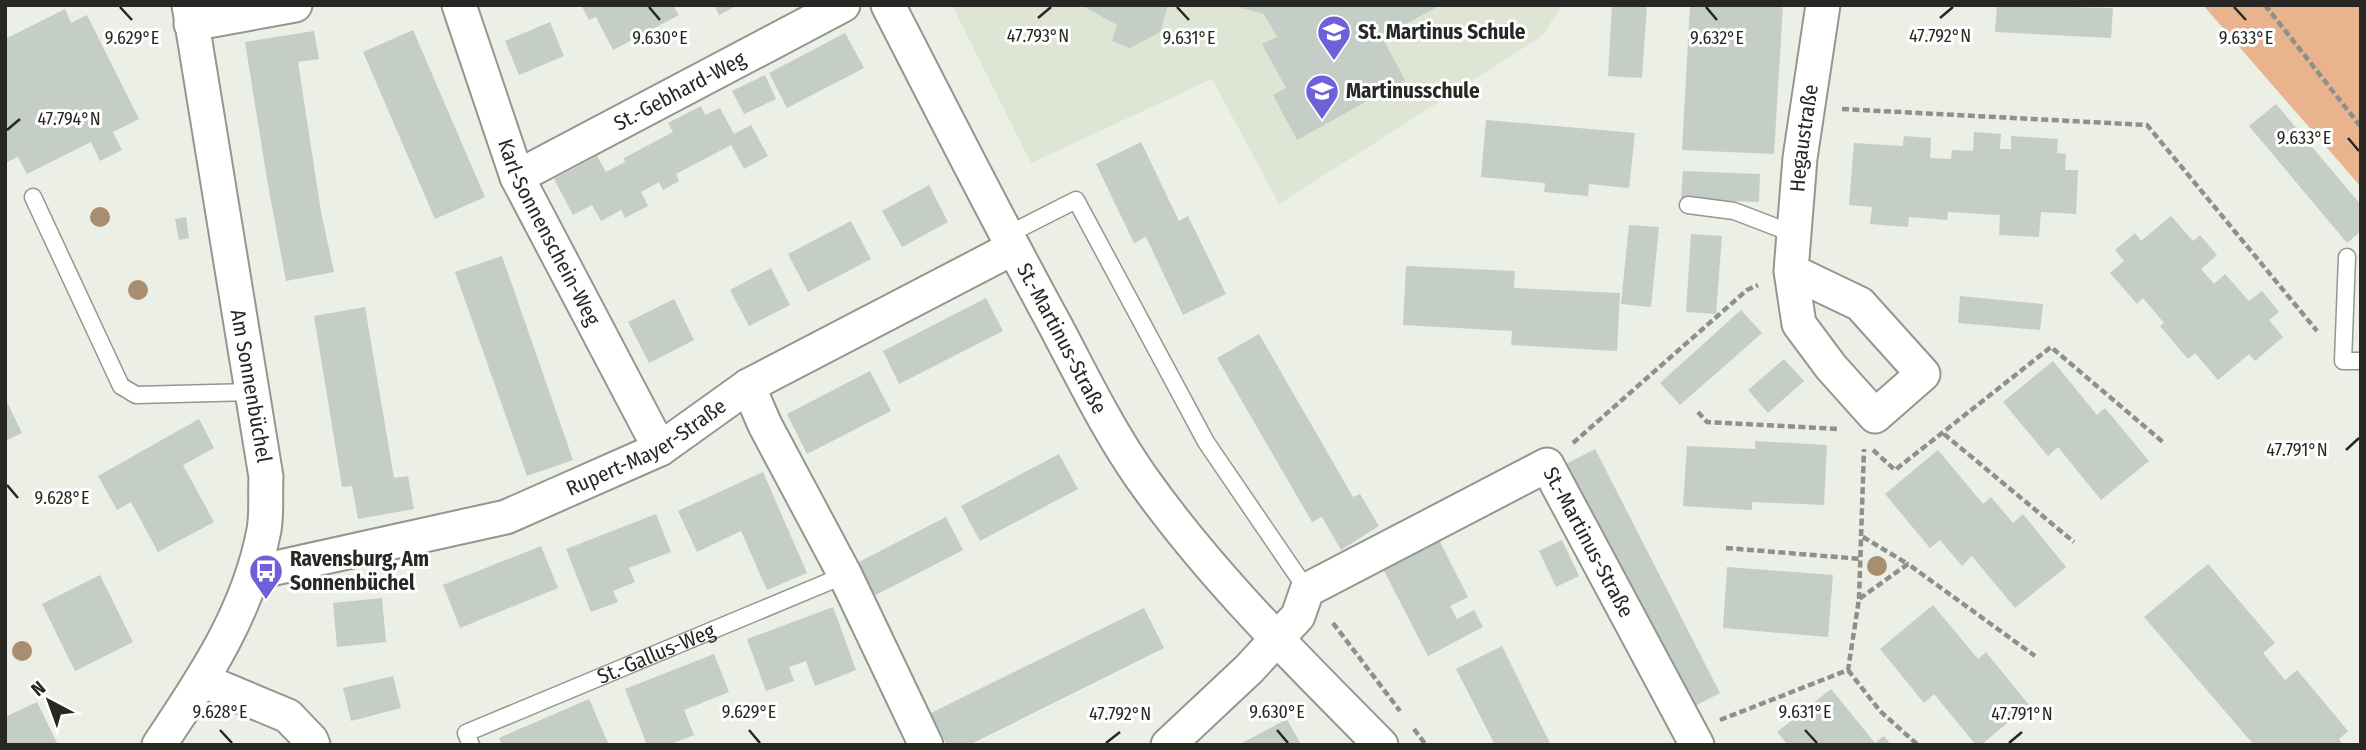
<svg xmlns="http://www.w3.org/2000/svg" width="2366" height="750" viewBox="0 0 2366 750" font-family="'Fira Sans Condensed',sans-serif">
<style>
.built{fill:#dfe5d4}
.green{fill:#e8b38d}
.building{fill:#c4cdc6}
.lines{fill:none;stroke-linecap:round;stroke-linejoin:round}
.lane-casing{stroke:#94978e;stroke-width:19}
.street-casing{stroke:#94978e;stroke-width:37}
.path{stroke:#8e918a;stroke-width:4.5;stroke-dasharray:7 3.5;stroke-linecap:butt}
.lane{stroke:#fff;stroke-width:16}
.street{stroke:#fff;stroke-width:33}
.tree{fill:#a78e6f}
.ticks{fill:none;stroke:#272824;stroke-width:2.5}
.labels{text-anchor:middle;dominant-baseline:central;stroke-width:6;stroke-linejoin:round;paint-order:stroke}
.poi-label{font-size:21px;font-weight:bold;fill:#272824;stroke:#fff;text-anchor:start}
.street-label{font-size:21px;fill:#272824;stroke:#fff}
.ticks-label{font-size:18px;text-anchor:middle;fill:#272824;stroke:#fff;stroke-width:6;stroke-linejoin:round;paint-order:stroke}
</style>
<rect width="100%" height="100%" fill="#ebefe5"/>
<path class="built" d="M952,5H1562L1542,36L1279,204L1212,79L1031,163Z"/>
<path class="green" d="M2203,5H2361V187Z"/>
<path class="building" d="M581,5H673L679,15L613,50L596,17L589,20Z
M714,5H738L719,15Z
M1081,5H1168L1160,32L1130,48L1112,41L1117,25Z
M1242,5H1436L1435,8L1382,37L1405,80L1297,140L1273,95L1286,88L1262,44L1277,37L1264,14L1241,8Z
M1612,5H1647L1642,78L1608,76Z
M1690,5H1783L1774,154L1682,150Z
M1997,5L2113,8L2111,38L1995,32Z
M65,9L71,23L87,15L139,119L113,132L122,150L100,161L91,142L27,174L18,157L5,163V39Z
M550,22L564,56L519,75L505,41Z
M413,30L485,197L435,219L363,52Z
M314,31L319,59L298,62L321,212L334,272L286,281L268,185L245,42Z
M845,33L864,68L787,108L769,73Z
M765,75L776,99L744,114L732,91Z
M2276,104L2361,205V231L2347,243L2249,126Z
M701,106L705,115L720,108L734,134L751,125L768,156L744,169L731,145L676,174L679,181L663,190L659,182L641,192L648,206L625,218L621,210L601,221L592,205L573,215L554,179L597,156L606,172L625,162L624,158L673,132L668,123Z
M1486,120L1635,133L1629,188L1589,184L1588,196L1544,192L1545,183L1481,177Z
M1974,132L2001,134L2000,149H2011V136L2058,139L2057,153L2066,154L2065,170H2078L2076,214L2041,212L2039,237L1999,235L2000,215L1948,212L1947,220L1909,217L1908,227L1870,224L1872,207L1849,205L1854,143L1903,146L1904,136L1931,138L1930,158L1951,159L1952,150L1973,151Z
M1141,142L1179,221L1188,216L1226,294L1183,315L1146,237L1134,243L1096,164Z
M1683,171L1760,174L1759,202L1681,199Z
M929,185L948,222L902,247L882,211Z
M2171,216L2193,241L2200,235L2217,255L2201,269L2214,284L2225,274L2249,301L2262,291L2279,312L2269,320L2283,337L2255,361L2249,354L2218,380L2195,353L2188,359L2160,326L2164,323L2143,298L2137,304L2110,273L2124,261L2115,250L2135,233L2141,241Z
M186,217L189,238L179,240L175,219Z
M851,221L871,259L808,292L788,254Z
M1629,225L1659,227L1651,307L1621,304Z
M1691,234L1722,236L1716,314L1686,312Z
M502,256L573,460L527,476L455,272Z
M1406,266L1515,271L1514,288L1620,293L1617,351L1511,345L1512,331L1403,325Z
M771,268L790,305L749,326L730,290Z
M1960,296L2043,304L2040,330L1958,323Z
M986,298L1003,331L899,384L883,351Z
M674,299L694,340L649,363L628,322Z
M365,307L394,478L408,476L414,509L358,519L352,486L342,487L314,316Z
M1741,310L1762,333L1680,405L1660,383Z
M1259,334L1353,497L1360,494L1379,526L1341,550L1322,517L1312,522L1217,358Z
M1784,359L1804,381L1768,413L1748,390Z
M2053,361L2097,415L2105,408L2149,461L2101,500L2058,447L2048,456L2003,402Z
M870,371L891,411L807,454L787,414Z
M5,398L22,433L5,441Z
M199,419L214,448L183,465L214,522L158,552L131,502L117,510L98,476Z
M1755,441L1827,445L1824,505L1752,502V510L1683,506L1687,446L1755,449Z
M1595,449L1720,693L1691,708L1566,464Z
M1938,450L1983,504L1991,497L2013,523L2023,514L2066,567L2015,608L1972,556L1962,566L1940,540L1930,548L1885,494Z
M1059,454L1078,489L980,541L961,506Z
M763,472L807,573L767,590L741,531L697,552L678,511Z
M656,514L671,552L629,568L635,582L613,591L618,602L591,612L566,549Z
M946,517L963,550L872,597L855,564Z
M1438,538L1468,597L1450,606L1457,619L1474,610L1483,627L1428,656L1382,567Z
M1562,540L1579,576L1556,587L1539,551Z
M541,546L558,588L460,628L443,585Z
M2208,564L2275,643L2263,653L2285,680L2297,670L2348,731L2339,739L2343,745H2254L2144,617Z
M1727,567L1833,575L1828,637L1723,628Z
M100,575L133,642L75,671L42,604Z
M382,598L386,642L337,647L333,603Z
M1933,605L1978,659L1986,652L2029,705L1981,745H1976L1934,694L1924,703L1880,649Z
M833,607L856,670L815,686L806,661L789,667L794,681L766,691L747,639Z
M1144,608L1164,648L969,745H947L931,713Z
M1502,646L1529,701L1551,745H1495L1470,696L1456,669Z
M714,654L729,692L684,710L694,735L668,745H647L625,689Z
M393,676L401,708L351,721L343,688Z
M1831,689L1875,743L1884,736L1891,745H1788L1777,732Z
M589,699L609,745H502L499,738Z
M37,702L58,745H5V717Z
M1287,719L1301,745H1238Z"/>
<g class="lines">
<g class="lane-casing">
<g id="lane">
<path d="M33,197L121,386L136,395L252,392"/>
<path d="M1688,205L1734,211L1794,234"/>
<path d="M1007,235L1076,200L1206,442L1307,590"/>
<path d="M2347,257L2343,361H2361"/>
<path id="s1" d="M471,745L466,733L845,575"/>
</g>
</g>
<g class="street-casing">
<g id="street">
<path id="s2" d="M459,5L517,177L660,449"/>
<path id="s3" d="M888,5C943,112 997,219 1055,325C1082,376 1108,430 1141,477C1210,575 1297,660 1381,745"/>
<path d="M191,24L295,5"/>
<path id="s4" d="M517,177L843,5"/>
<path id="s5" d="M1791,271L1860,304L1923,374L1875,416L1831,367L1799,324L1791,271L1800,158L1823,5"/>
<path d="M748,386L765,425L845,575L926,745"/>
<path id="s6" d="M253,573L506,517L660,449L748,386L1013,248"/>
<path d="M202,680L288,716L311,740L313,745"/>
<path d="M159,745C204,678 249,611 264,530C267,513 265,494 266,477L189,5"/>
<path id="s7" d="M1168,745L1249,669L1298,616L1307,590L1547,465L1697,745"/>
</g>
</g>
<path class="path" d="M2265,5L2361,127
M1842,109L2147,125L2317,331
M1698,412L1707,422L1839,429
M1944,434L2074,542
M1573,443L1747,290L1758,285
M1873,450L1895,470L2051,347L2164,443
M1863,537L1908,564
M1726,548L1862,559
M1859,599L1864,449
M1333,623L1400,711
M1848,670L1880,711L1918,745
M1720,720L1848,670L1859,599L1908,564L2035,656
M1414,729L1426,745"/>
<use href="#lane" class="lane"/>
<use href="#street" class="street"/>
</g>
<g class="tree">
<circle cx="100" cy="217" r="10"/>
<circle cx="138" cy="290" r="10"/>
<circle cx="1877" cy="566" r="10"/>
<circle cx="22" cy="651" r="10"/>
</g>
<path class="ticks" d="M120,7L132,20M649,7L660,20M1177,7L1189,20M1706,7L1717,20M2234,7L2246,20M1038,18L1051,7M1940,18L1953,7M7,130L20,119M2348,138L2359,151M2346,450L2359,438M7,485L18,498M220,730L232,743M749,730L760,743M1277,730L1288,743M1805,730L1817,743M1106,743L1120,732M2009,743L2022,732"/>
<defs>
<g id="school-pin" transform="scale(1.75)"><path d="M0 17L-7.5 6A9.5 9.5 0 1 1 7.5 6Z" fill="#6f60da" stroke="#fff"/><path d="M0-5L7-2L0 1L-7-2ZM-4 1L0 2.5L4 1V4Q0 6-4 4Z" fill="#fff"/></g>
<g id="bus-pin" transform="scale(1.75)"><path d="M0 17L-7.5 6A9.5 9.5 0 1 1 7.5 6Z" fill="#6f60da" stroke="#fff"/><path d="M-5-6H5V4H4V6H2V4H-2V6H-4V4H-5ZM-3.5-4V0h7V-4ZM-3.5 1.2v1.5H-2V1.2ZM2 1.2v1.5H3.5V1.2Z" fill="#fff"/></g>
</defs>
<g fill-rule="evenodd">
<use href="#school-pin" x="1334" y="32"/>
<use href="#school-pin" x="1322" y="91"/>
<use href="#bus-pin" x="266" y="571"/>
</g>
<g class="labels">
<g class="poi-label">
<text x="1358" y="32">St. Martinus Schule</text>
<text x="1346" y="91">Martinusschule</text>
<text x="290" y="559">Ravensburg, Am<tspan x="290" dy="24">Sonnenbüchel</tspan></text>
</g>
<g class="street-label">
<text stroke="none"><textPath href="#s4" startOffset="184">St.-Gebhard-Weg</textPath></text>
<text stroke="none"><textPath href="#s5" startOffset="541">Hegaustraße</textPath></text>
<text stroke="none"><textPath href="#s2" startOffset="245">Karl-Sonnenschein-Weg</textPath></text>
<text stroke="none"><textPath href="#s3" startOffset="376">St.-Martinus-Straße</textPath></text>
<text transform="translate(251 386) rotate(80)">Am Sonnenbüchel</text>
<text stroke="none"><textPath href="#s6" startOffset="416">Rupert-Mayer-Straße</textPath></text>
<text stroke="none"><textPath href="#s7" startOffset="569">St.-Martinus-Straße</textPath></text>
<text stroke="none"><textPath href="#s1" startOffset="219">St.-Gallus-Weg</textPath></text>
</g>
</g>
<g class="ticks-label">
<text x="1038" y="42">47.793°N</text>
<text x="1940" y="42">47.792°N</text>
<text x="132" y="44">9.629°E</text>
<text x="660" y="44">9.630°E</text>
<text x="1189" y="44">9.631°E</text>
<text x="1717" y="44">9.632°E</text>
<text x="2246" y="44">9.633°E</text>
<text x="69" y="125">47.794°N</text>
<text x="2304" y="144">9.633°E</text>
<text x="2297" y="456">47.791°N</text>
<text x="62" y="504">9.628°E</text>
<text x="220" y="718">9.628°E</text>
<text x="749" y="718">9.629°E</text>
<text x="1277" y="718">9.630°E</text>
<text x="1805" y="718">9.631°E</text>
<text x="1120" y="720">47.792°N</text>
<text x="2022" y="720">47.791°N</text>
</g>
<rect width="2366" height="750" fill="none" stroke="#272824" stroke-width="14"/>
<g transform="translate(49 701) rotate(319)" stroke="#ffffff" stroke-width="5" paint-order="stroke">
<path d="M0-5L12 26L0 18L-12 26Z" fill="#272824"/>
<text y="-10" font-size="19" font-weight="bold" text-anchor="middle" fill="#272824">N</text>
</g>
</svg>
